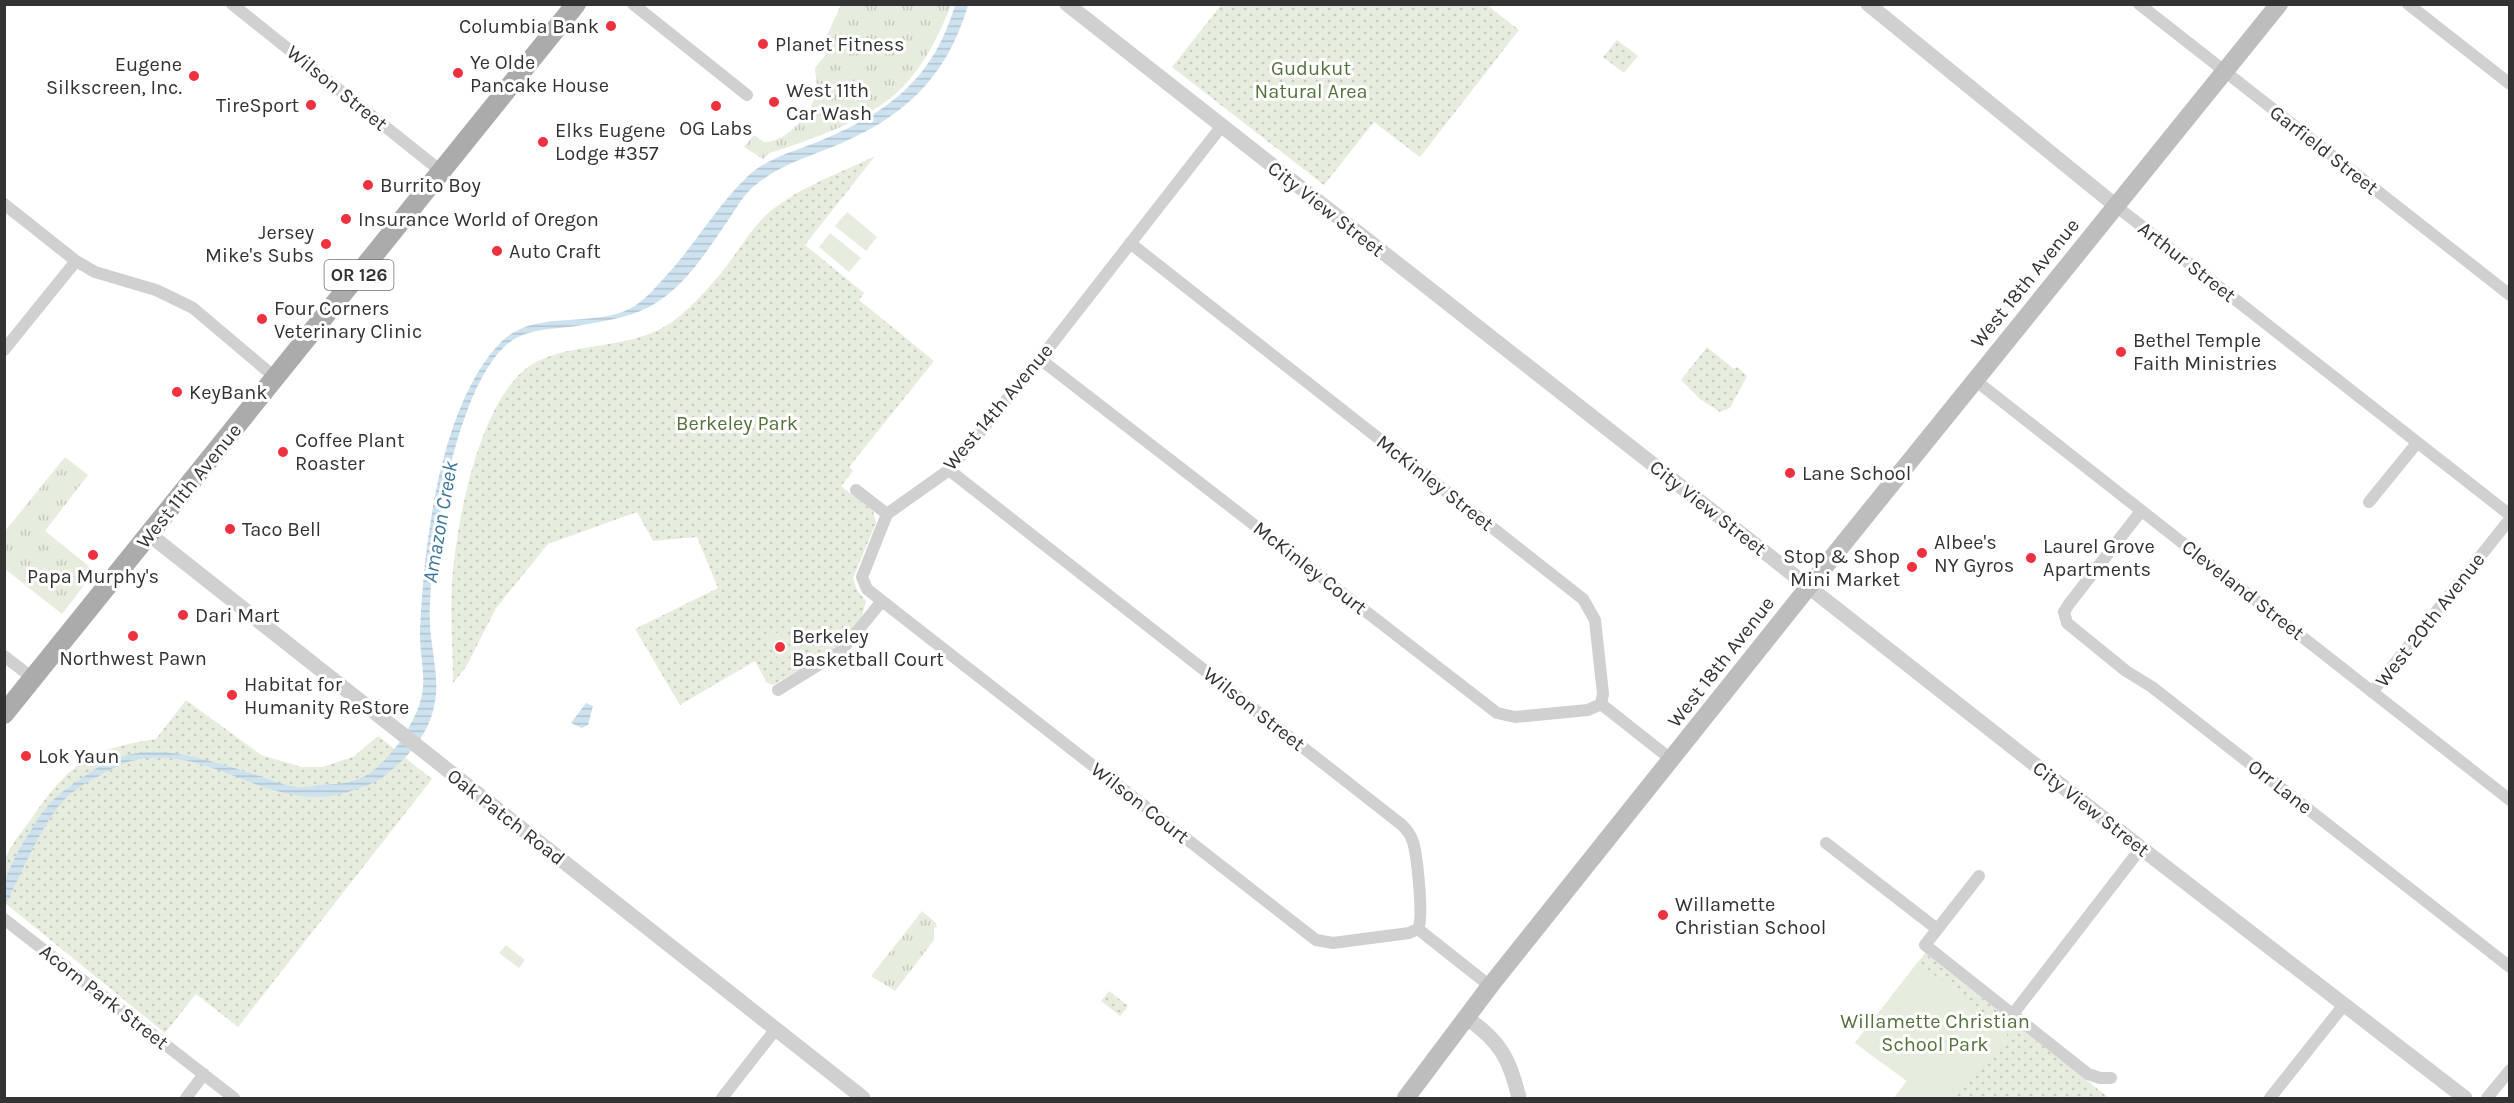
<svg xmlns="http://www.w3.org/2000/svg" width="2514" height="1103" viewBox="0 0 2514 1103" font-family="Karla,sans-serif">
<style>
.grass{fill:url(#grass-tufts)}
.park{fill:url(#park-dots)}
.pitch{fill:#e6ecde}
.water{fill:url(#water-rules)}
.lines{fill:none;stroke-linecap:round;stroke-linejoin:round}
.minor{stroke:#d0d0d0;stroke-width:12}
.tertiary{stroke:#d0d0d0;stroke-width:15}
.secondary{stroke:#bdbdbd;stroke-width:18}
.primary{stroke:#ababab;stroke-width:20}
.poi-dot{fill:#ee303f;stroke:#fff;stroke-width:2}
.labels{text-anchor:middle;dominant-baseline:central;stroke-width:6;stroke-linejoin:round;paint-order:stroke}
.shield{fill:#fff;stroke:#707070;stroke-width:1.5}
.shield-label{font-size:18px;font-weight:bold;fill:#333}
.poi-label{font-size:20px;fill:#333;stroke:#fff;text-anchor:start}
.park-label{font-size:20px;fill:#56723c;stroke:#fff}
.street-label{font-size:20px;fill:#333;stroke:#fff}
.water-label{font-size:21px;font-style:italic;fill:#3b769b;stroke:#fff}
</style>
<defs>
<pattern id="grass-tufts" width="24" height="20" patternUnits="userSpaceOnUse" patternTransform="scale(1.5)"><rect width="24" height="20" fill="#e6ecde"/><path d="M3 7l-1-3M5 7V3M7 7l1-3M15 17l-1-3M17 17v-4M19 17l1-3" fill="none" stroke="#c6cbbf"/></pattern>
<pattern id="park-dots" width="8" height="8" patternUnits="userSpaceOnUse" patternTransform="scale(1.5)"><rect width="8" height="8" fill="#e6ecde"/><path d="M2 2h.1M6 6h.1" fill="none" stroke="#c6cbbf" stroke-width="1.8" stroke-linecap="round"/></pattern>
<pattern id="water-rules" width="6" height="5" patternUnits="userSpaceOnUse" patternTransform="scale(1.5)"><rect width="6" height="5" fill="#cde2ef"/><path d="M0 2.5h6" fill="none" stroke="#b0c2cd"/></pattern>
</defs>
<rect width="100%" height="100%" fill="#fff"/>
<path class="grass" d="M877,4L951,5C938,38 920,74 892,97C860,123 809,140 770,153L763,159L744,147L754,135L764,142C786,143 813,112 816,92C818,84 815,75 815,68L826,54L820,50L841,5Z
M65,457L88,475L45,531L95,571L62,614L5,569V531Z
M922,911L936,923L937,927L934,928V940L895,991L871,976Z"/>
<path class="park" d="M1222,4L1487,5L1519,30L1420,157L1374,122L1324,185L1172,67Z
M1617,40L1638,56L1624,73L1603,57Z
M875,156L805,245L864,293L859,300L934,361L849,467L853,471L841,486L873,511L876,523L853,578L857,590L866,601L862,616L834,650L773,685L767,683L755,661L680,705L635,629L718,588L697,537L653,541L637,512L548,544L496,608L466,667L453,683C453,650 450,616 452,583C456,524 480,389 538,361C580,341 632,350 672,322C696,304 716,280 734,256C743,243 753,228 764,217C792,190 840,173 875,156Z
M1707,347L1734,369L1737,367L1747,376L1730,408L1720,412L1700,399L1681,380Z
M186,700L261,755L302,767H322L353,757L378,736L432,779L238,1027L196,994L165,1033L5,903C5,890 2,874 5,861C8,848 21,833 29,822C67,766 88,749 156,739Z
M1925,953L2109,1098H1894L1907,1081L1855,1043Z
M1109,991L1128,1006L1120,1016L1101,1001Z"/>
<path class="pitch" d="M847,212L877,237L866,251L835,226Z
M830,233L861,258L849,272L819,247Z
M780,631L794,654L780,662L766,640Z
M506,945L525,960L519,968L499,953Z
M1918,962L2007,1032V1041L1954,1098H1894L1907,1081L1855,1043Z"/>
<path class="water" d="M955,5H968C946,80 902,119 830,148C801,159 771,169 749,191C742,198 736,208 731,216C708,249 686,287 649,307C630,317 605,321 583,325C556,330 525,326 503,348C454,396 427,559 430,627C432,654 441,683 433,711C426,738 405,760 383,777C373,784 360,788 348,792C273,817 208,741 132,761C119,764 108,771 97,777C85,783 74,790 65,799C43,821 20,876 5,906C5,899 3,890 5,883C8,866 30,831 40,816C52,798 68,787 85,776C95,769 107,761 119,757C162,743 212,761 253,774C266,778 282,786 297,787C304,788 312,786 319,785C338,784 354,784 370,773C391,759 415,723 421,699C427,678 419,653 420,631C424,545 439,406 501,342C533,310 586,327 625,311C642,304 653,290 665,277C694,246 716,207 747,177C766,159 791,152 815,143C886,114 933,81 955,5Z
M586,703L593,706L588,725L582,728L571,723Z"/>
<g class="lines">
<path class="minor" d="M232,4L442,172
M633,4L747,95
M2139,4L2510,295
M2408,4L2510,84
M4,204L76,261L95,272L156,290L193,308L277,379
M2116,206L2510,515
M1130,243L1583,599L1595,620L1603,694L1601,704L1672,760
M4,350L76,261
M1040,359L1497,713L1515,717L1588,710L1601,704
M1975,380L2510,800
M949,470L1402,825C1407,830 1411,835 1413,842C1417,855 1424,918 1418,929L1490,986
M856,490L887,514
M2369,502L2417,443
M2141,511L2069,604L2064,612L2067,623L2126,671L2152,687L2510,967
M882,601L1316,940L1333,943L1409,933L1418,929
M4,656L34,679
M778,690L841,651L882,601L867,589L862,577L887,514L949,470L1040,359L1221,127
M2372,692L2510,519
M1826,843L1937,929
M1979,876L1925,945L2088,1074L2100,1078H2111
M4,919L234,1098
M2013,1014L2141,848
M186,1098L204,1074
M722,1098L775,1030
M2270,1098L2343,1006
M2487,1098L2510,1070"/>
<path class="tertiary" d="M1067,4L2141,848L2465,1098
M1868,4L2116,206
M150,535L863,1098
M1467,1018C1500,1041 1510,1059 1519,1098"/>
<path class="secondary" d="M1406,1098L1490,986L1818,575L2279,4"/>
<path class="primary" d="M4,714L576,4"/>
</g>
<g class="poi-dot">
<circle cx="611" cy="26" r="6"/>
<circle cx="763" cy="44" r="6"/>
<circle cx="458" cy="73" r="6"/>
<circle cx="194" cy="76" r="6"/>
<circle cx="774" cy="102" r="6"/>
<circle cx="311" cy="105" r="6"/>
<circle cx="716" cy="106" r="6"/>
<circle cx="543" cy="142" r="6"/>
<circle cx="368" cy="185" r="6"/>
<circle cx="346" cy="219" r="6"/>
<circle cx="326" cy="244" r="6"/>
<circle cx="497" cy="251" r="6"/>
<circle cx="262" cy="319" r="6"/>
<circle cx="2121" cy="352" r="6"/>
<circle cx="177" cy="392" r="6"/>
<circle cx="283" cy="452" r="6"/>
<circle cx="1790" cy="473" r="6"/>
<circle cx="230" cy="529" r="6"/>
<circle cx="1922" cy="553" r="6"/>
<circle cx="93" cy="555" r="6"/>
<circle cx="2031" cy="558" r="6"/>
<circle cx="1912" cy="567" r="6"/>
<circle cx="183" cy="615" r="6"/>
<circle cx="133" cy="636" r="6"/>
<circle cx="780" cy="647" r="6"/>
<circle cx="232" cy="695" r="6"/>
<circle cx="26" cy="756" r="6"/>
<circle cx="1663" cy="915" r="6"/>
</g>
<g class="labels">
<rect class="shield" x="324.5" y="260" width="69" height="30" rx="4.5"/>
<g class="shield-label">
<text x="359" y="275">OR 126</text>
</g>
<g class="poi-label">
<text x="599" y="26" text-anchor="end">Columbia Bank</text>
<text x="775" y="44">Planet Fitness</text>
<text x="470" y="62">Ye Olde<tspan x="470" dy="23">Pancake House</tspan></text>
<text x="182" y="64" text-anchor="end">Eugene<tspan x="182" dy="23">Silkscreen, Inc.</tspan></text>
<text x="786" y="90">West 11th<tspan x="786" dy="23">Car Wash</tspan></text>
<text x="299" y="105" text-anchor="end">TireSport</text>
<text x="716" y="128" text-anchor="middle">OG Labs</text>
<text x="555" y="130">Elks Eugene<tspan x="555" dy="23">Lodge #357</tspan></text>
<text x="380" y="185">Burrito Boy</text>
<text x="358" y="219">Insurance World of Oregon</text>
<text x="314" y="232" text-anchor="end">Jersey<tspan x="314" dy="23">Mike's Subs</tspan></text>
<text x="509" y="251">Auto Craft</text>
<text x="274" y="308">Four Corners<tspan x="274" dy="23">Veterinary Clinic</tspan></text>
<text x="2133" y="340">Bethel Temple<tspan x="2133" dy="23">Faith Ministries</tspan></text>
<text x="189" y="392">KeyBank</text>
<text x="295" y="440">Coffee Plant<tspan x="295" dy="23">Roaster</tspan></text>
<text x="1802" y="473">Lane School</text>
<text x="242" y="529">Taco Bell</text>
<text x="1934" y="542">Albee's<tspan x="1934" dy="23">NY Gyros</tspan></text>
<text x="2043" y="546">Laurel Grove<tspan x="2043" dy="23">Apartments</tspan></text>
<text x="1900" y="556" text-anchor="end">Stop &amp; Shop<tspan x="1900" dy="23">Mini Market</tspan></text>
<text x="93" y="576" text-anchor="middle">Papa Murphy's</text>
<text x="195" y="615">Dari Mart</text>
<text x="792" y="636">Berkeley<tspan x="792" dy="23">Basketball Court</tspan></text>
<text x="133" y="658" text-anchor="middle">Northwest Pawn</text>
<text x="244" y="684">Habitat for<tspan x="244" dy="23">Humanity ReStore</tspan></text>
<text x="38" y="756">Lok Yaun</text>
<text x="1675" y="904">Willamette<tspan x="1675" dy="23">Christian School</tspan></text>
</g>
<g class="park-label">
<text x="1311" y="68">Gudukut<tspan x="1311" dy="23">Natural Area</tspan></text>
<text x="737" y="423">Berkeley Park</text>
<text x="1935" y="1021">Willamette Christian<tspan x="1935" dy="23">School Park</tspan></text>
</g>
<g class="street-label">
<text transform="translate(337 88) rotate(39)">Wilson Street</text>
<text transform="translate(2324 150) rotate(38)">Garfield Street</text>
<text transform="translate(1326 209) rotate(38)">City View Street</text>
<text transform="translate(2187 262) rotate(38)">Arthur Street</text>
<text transform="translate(2025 283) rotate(-51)">West 18th Avenue</text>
<text transform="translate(998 407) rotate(-50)">West 14th Avenue</text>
<text transform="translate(1435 483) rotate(38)">McKinley Street</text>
<text transform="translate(189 486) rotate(-51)">West 11th Avenue</text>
<text transform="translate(1708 508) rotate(38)">City View Street</text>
<text transform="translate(1310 568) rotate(38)">McKinley Court</text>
<text transform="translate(2243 590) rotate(38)">Cleveland Street</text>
<text transform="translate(2430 620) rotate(-52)">West 20th Avenue</text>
<text transform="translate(1721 662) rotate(-52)">West 18th Avenue</text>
<text transform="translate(1254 709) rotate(38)">Wilson Street</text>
<text transform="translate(2280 787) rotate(38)">Orr Lane</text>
<text transform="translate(1140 803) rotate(38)">Wilson Court</text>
<text transform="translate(2091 809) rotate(38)">City View Street</text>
<text transform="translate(506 817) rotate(38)">Oak Patch Road</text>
<text transform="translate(104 997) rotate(38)">Acorn Park Street</text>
</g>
<g class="water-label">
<text transform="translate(440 522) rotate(-80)">Amazon Creek</text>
</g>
</g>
<rect width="2514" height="1103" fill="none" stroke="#333333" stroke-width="12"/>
</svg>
